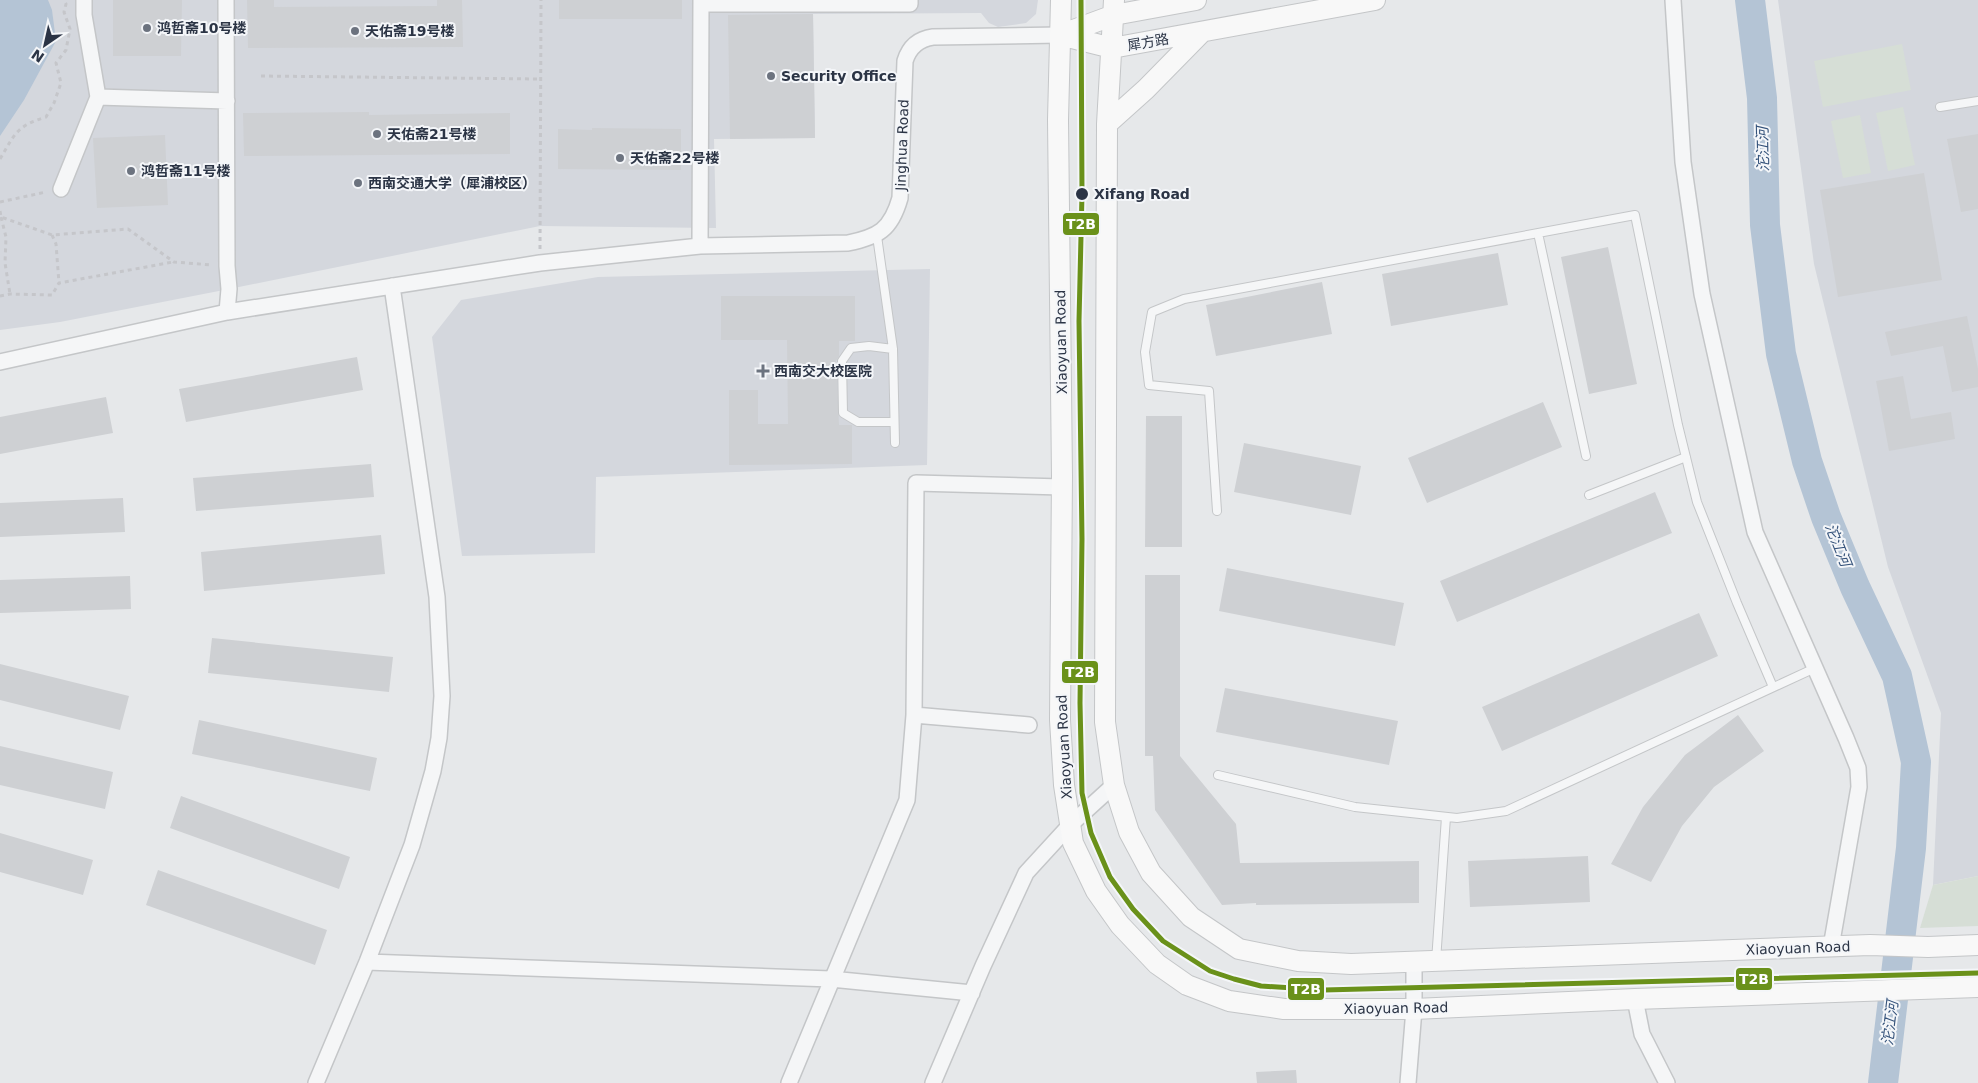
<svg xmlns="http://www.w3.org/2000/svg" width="1978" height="1083" viewBox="0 0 1978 1083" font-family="'DejaVu Sans','Noto Sans SC',sans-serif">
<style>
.built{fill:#d4d7dd}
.green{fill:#d6ded6}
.water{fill:#b4c4d5}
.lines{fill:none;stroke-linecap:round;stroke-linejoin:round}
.river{stroke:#b4c4d5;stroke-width:30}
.building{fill:#ced0d3}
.lane-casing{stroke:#c4c6c8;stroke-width:10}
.street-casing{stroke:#c4c6c8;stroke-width:18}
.secondary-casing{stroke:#c4c6c8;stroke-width:22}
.path{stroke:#c5c6ca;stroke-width:3;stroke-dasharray:4 4;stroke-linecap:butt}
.lane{stroke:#f5f6f7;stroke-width:8}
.street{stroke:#f5f6f7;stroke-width:15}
.secondary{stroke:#f8f8f8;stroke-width:20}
.tram-1-casing{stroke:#f4f6f9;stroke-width:9}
.tram-1{stroke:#6a911a;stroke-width:5}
.poi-dot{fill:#6c737f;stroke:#f4f6f9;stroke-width:2}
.stop-dot{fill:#2b3445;stroke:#f4f6f9;stroke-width:2}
.labels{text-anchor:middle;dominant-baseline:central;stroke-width:4;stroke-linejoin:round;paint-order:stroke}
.poi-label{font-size:14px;font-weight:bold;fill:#2b3445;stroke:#f4f6f9;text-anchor:start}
.street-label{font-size:14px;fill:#2b3445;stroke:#f4f6f9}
.stop-label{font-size:14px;font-weight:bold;fill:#2b3445;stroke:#f4f6f9;text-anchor:start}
.water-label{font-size:15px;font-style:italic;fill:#34527a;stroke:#f4f6f9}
.line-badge{stroke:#f4f6f9;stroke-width:2}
.badge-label{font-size:14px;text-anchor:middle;font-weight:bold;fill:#fff}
</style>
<rect width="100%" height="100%" fill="#e6e8ea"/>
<path class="built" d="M0,0H1038L1036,14L1026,23L998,27L989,23L981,13L813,14L815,138L714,139L716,228L540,226L229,289L60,322L0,330Z
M1778,0H1978V876L1933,885L1941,713L1888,567L1814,264Z
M930,269L927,465L596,477L595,553L462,556L432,337L461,300L598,277Z"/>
<path class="green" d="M1902,44L1911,90L1823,107L1814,61Z
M1903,107L1915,165L1888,171L1876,113Z
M1860,115L1871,173L1843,178L1831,121Z
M1978,876V926L1920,928L1933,885Z"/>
<path class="water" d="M0,0H48L52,10L56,41L24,100L0,136Z"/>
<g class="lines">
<path class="river" d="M1750,0L1762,98L1765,225L1781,354L1807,461L1826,517L1855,587L1897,676L1916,762L1911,848L1883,1083"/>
</g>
<path class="building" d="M113,0H182L181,56H113Z
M247,0H274V7L437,6V0H462L463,47L248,48Z
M559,0H682V19H559Z
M813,14L815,138L730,139L728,15Z
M369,112V115L510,113V154L244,156L243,113Z
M592,128L681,129V170L558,169V129L592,130Z
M1978,134V209L1961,212L1947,139Z
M165,135L168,205L97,208L93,138Z
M1924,173L1942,280L1838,297L1820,190Z
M1608,247L1637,384L1589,394L1561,257Z
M1498,253L1508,305L1391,326L1382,274Z
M1322,282L1332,334L1216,356L1206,305Z
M721,296H855V341H839V356L836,361L839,425H852V464L729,465V390H758V424H788L787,340H721Z
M1967,316L1978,369V387L1952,392L1943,346L1891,356L1885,332Z
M357,357L363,390L186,422L179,389Z
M1903,376L1911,419L1951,412L1955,439L1889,451L1876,381Z
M106,397L113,433L0,454V417Z
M1543,402L1562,447L1427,503L1408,458Z
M1146,416H1182V547H1145Z
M1244,443L1361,466L1351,515L1234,492Z
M371,464L374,497L196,511L193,478Z
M1655,492L1672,533L1457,622L1440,581Z
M123,498L125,532L0,537V503Z
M381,535L385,574L204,591L201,552Z
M1227,568L1404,603L1395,646L1219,611Z
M1145,575H1180V756L1236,824L1240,863L1419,861V903L1256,905V903L1222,905L1155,810L1153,756H1145Z
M130,576L131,609L0,613V580Z
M1699,613L1718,656L1502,751L1482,707Z
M212,638L393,657L389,692L208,673Z
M0,664L129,696L120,730L0,700Z
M1225,688L1398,721L1389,765L1216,732Z
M1738,715L1764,751L1714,787L1682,826L1651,882L1611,864L1643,807L1685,755Z
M199,720L377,758L370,791L192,754Z
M0,746L113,772L105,809L0,785Z
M181,796L350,857L339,889L170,828Z
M0,833L93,860L83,895L0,872Z
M1588,856L1590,902L1470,907L1468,861Z
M158,870L327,930L315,965L146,905Z
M1296,1070L1297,1083H1257L1256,1072Z"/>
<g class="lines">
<g class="lane-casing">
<path id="lane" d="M1940,107L1978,101
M1538,233L1586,456
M877,236L893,349L895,443
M893,349L869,346L851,348L842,361L843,413L858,422H894
M1589,495L1686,457
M1217,511L1209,391L1149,385L1145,352L1152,312L1184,299L1635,215L1678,425L1697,502L1737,603L1773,687
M1218,775L1355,807L1457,818L1506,811L1815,668
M1436,961L1446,817"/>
</g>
<g class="street-casing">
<path id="street" d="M84,0V15L98,97L227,101
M226,0L227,266L229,289L227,312
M1673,0L1683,162L1702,294L1745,487L1755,532L1846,738L1858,768L1859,787L1831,947
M701,4H910V0
M61,189L98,97
M700,246L701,0
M0,362L227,312L540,263L700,246L848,243C878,237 891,230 900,198L905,61C909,48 918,39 933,37L1060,35
M914,715L1029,725
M367,962L831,979L972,993
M1635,999L1642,1034L1667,1083
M316,1083L367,962L412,845L433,771L439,738L442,696L437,597L392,286
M789,1083L907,800L914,715L916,483L1062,487
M933,1083L983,966L1026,873L1070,825L1114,785
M1408,1083L1414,1009V961"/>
</g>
<g class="secondary-casing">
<path id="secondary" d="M1061,0L1058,120L1062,476L1060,720L1064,785L1073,843L1096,891L1120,925L1157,964L1187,985L1229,1001L1284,1009H1414L1635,999L1978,987
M1114,0L1107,124L1105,722L1114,785L1129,832L1151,873L1191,917L1239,949L1298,961L1351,964L1870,945L1928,947L1978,945
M1060,35L1112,48L1375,0
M1060,35L1114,15L1196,0
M1107,124L1146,89L1202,32"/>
</g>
<path class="path" d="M261,76L540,79
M0,159C15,134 16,126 46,117L54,103L61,83L56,63L66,50L70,29L64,12L66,4L64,0
M0,202L46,192
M0,211L1,217L52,235L128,229L174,262L212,265
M1,217L6,237L5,263L10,294
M52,235L56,244L59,283
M540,249L541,0
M0,296L10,294L52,295L59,283L173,262"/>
<use href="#lane" class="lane"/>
<use href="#street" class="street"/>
<use href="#secondary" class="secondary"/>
<g class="tram-1-casing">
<path id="tram-1" d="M1081,0L1082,194L1079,321L1082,539L1080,703L1082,793L1091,833L1110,877L1133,909L1163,941L1210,971L1234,979L1261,986L1324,990L1978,973"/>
</g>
<use href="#tram-1" class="tram-1"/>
</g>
<g class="poi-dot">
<circle cx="147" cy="28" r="5"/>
<circle cx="355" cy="31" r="5"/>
<circle cx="771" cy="76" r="5"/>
<circle cx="377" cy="134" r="5"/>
<circle cx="620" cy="158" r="5"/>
<circle cx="131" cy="171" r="5"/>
<circle cx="358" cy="183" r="5"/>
<path d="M760.5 363.5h5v5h5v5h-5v5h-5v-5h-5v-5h5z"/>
</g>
<circle class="stop-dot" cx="1082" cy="194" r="7"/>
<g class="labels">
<g class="poi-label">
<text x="157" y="28">鸿哲斋10号楼</text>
<text x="365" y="31">天佑斋19号楼</text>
<text x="781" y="76">Security Office</text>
<text x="387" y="134">天佑斋21号楼</text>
<text x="630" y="158">天佑斋22号楼</text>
<text x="141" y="171">鸿哲斋11号楼</text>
<text x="368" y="183">西南交通大学（犀浦校区）</text>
<text x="774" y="371">西南交大校医院</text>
</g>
<g class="street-label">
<text transform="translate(1148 42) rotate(-10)">犀方路</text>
<text transform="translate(902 145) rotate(-88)">Jinghua Road</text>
<text transform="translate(1061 342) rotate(-91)">Xiaoyuan Road</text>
<text transform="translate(1064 747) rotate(-93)">Xiaoyuan Road</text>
<text transform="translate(1798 948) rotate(-2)">Xiaoyuan Road</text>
<text transform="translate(1396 1008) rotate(-1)">Xiaoyuan Road</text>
</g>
<g class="stop-label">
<text x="1094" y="194">Xifang Road</text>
</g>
<g class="water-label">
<text transform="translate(1763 149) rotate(-91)">沱江河</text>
<text transform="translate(1838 545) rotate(68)">沱江河</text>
<text transform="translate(1890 1023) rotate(-83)">沱江河</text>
</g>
</g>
<g class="line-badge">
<rect x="1062" y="212" width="38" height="24" rx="5" fill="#6a911a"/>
<rect x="1061" y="660" width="38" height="24" rx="5" fill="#6a911a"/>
<rect x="1735" y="967" width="38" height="24" rx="5" fill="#6a911a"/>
<rect x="1287" y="977" width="38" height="24" rx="5" fill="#6a911a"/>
</g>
<g class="badge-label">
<text x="1081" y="229">T2B</text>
<text x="1080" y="677">T2B</text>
<text x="1754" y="984">T2B</text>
<text x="1306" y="994">T2B</text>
</g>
<g transform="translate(45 45) rotate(214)" stroke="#f4f6f9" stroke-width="4" paint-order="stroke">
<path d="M0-4L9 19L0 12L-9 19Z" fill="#2b3445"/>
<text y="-8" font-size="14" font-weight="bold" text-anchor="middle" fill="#2b3445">N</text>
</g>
</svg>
